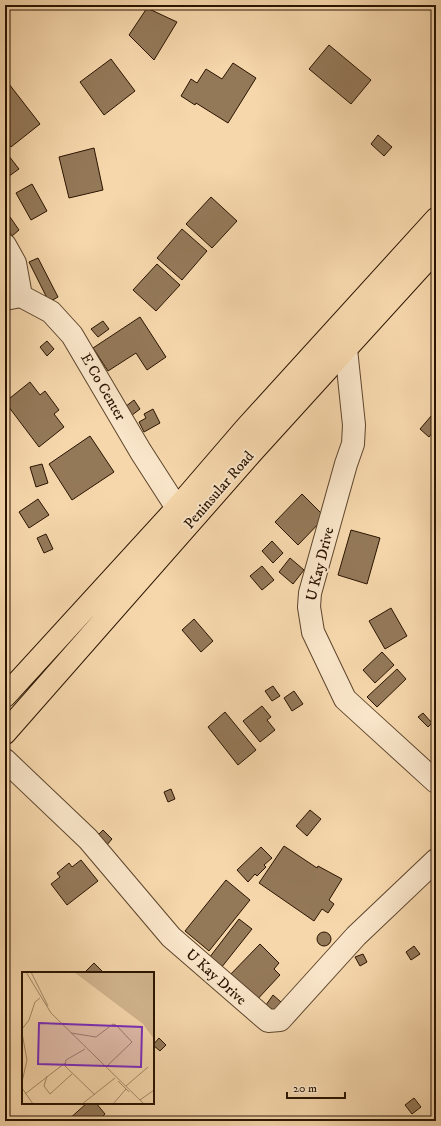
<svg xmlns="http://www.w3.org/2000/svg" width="441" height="1126" viewBox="0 0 441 1126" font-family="'IM FELL DW Pica',serif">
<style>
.building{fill:#947959;stroke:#2a1400}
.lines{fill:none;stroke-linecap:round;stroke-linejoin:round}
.minor-casing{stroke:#5d452b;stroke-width:24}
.major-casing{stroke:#2a1400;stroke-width:24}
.minor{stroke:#f9e5c9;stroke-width:22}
.major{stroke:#f6d7ac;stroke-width:22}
.labels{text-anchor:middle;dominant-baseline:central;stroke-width:4;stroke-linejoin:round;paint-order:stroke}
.street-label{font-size:15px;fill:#2a1400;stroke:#f9e5c9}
.inset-road{fill:none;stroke:#a48967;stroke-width:1}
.view{fill:#7b2cbf;fill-opacity:0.15;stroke:#7b2cbf;stroke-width:2}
.inset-edge{fill:none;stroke:#2a1400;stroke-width:2}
</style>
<rect width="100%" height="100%" fill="#f6d7ac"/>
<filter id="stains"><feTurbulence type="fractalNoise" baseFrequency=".005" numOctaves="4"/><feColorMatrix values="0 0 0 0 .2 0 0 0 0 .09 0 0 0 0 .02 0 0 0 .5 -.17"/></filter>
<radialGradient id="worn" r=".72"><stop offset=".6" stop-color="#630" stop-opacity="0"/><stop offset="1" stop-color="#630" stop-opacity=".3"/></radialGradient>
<path class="building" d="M8,5H16L11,9Z
M147,8L177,22L154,60L129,35Z
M329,45L371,80L351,104L309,69Z
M111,59L135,91L104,115L80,82Z
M233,63L256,78L228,123L196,103L195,105L181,96L191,79L197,83L206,69L222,79Z
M9,84L40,124L11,147L5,139V87Z
M378,135L392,147L384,156L371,144Z
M94,148L103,190L69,198L59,157Z
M5,151L19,169L5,179Z
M32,184L47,211L31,220L16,193Z
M211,197L237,221L212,248L186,224Z
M10,217L19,230L12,236L5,226V220Z
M182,229L207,251L182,280L157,258Z
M38,258L58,297L49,302L29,262Z
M157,264L180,285L156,311L133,290Z
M140,317L166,357L147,370L136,353L108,371L93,348Z
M103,321L109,329L98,337L91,329Z
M47,341L54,349L47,356L40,347Z
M30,382L40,395L45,391L59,410L54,414L64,427L39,447L5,402Z
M134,400L140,409L127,419L121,410Z
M153,409L160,423L144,432L139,422L146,418L144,414Z
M432,415L436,418V428L429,437L420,429Z
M90,436L114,472L72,500L49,464Z
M42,464L48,483L36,487L30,467Z
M302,494L325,517L298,545L275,522Z
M38,499L49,515L29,528L19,512Z
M351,530L380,538L367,584L338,575Z
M46,534L53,549L44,553L37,538Z
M272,541L283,553L273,563L262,551Z
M290,558L304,570L293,584L279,572Z
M262,566L274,580L262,590L250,576Z
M391,608L407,636L385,649L369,621Z
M194,619L213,641L201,652L182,630Z
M382,652L394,665L375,683L363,670Z
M397,669L406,679L377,707L367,697Z
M273,686L280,696L272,701L265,691Z
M294,691L303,704L292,711L284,698Z
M262,706L271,717L267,720L275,730L260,742L243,721Z
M225,712L256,750L238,765L208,727Z
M423,713L432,723L428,727L418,717Z
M171,789L175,799L168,802L164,792Z
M310,810L321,819L307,836L296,826Z
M103,830L112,839L106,846L96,837Z
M284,846L317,868L318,866L342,879L329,900L334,904L328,913L322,909L314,921L259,883Z
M261,847L272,858L264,865L266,867L257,876L255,874L248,882L237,870Z
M81,860L98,881L67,905L51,884L60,877L57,873L69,863L72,867Z
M226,880L250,900L209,951L185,931Z
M239,919L252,929L221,968L209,958Z
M317 939a7 7 0 1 1 14 0a7 7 0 1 1-14 0Z
M260,944L279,963L274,969L280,975L254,1003L227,978Z
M414,946L420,954L411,960L406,952Z
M363,954L367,962L360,966L355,957Z
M94,963L103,972L84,973Z
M273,995L281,1002L274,1011L266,1005Z
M159,1038L166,1045L160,1051L153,1045Z
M414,1098L421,1107L412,1114L405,1105Z
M87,1103H96L105,1114L98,1121H69L68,1120Z"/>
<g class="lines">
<g class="minor-casing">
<path id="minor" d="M5,245L15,263L21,296
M5,299L21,296L51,312L72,335L141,452L177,508
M346,349L354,425L353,444L346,464L310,593L309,607L313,632L345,699L436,782
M5,760L88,839L171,937L268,1021L280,1020L356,936L436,860"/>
</g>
<g class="major-casing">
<path id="major" d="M5,696L177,508L245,429L436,219
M5,733L253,451L436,250"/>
</g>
<use href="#minor" class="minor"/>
<use href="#major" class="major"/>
</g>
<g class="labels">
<g class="street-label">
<text transform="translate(103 387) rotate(60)">E Co Center</text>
<text transform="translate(219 490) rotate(-49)">Peninsular Road</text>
<text transform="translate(320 564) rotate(-76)">U Kay Drive</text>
<text transform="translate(216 977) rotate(42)">U Kay Drive</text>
</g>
</g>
<g transform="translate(22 972)">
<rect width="132" height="132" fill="#f6d7ac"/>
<path d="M52,0H132V67L121,52Z" fill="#d3b68f"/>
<path class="inset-road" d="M4,0L29,41L122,132M9,0L26,34M0,57L7,48L13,30L18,26M0,61L5,88L0,110M49,61L74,65L91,52L94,53L110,70L84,95M63,77L44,88L43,94L73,123M25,104L22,114L28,122L50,102M96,109L107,120M104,114L126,95M0,116L11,132M3,122L43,91M118,128L132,118M60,132L93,106M91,132L104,117"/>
<path class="view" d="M17,51L120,55L119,95L16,92Z"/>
<rect width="132" height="132" class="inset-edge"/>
</g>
<rect width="441" height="1126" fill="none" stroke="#f6d7ac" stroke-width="20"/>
<rect x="6" y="6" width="429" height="1114" fill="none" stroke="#2a1400" stroke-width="2"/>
<rect x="10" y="10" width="421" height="1106" fill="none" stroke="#2a1400"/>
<path d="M287 1092v6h58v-6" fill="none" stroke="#2a1400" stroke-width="2"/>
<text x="293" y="1092" font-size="12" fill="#2a1400" stroke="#f9e5c9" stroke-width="3" paint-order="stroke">20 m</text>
<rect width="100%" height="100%" filter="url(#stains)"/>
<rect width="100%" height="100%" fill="url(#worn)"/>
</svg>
